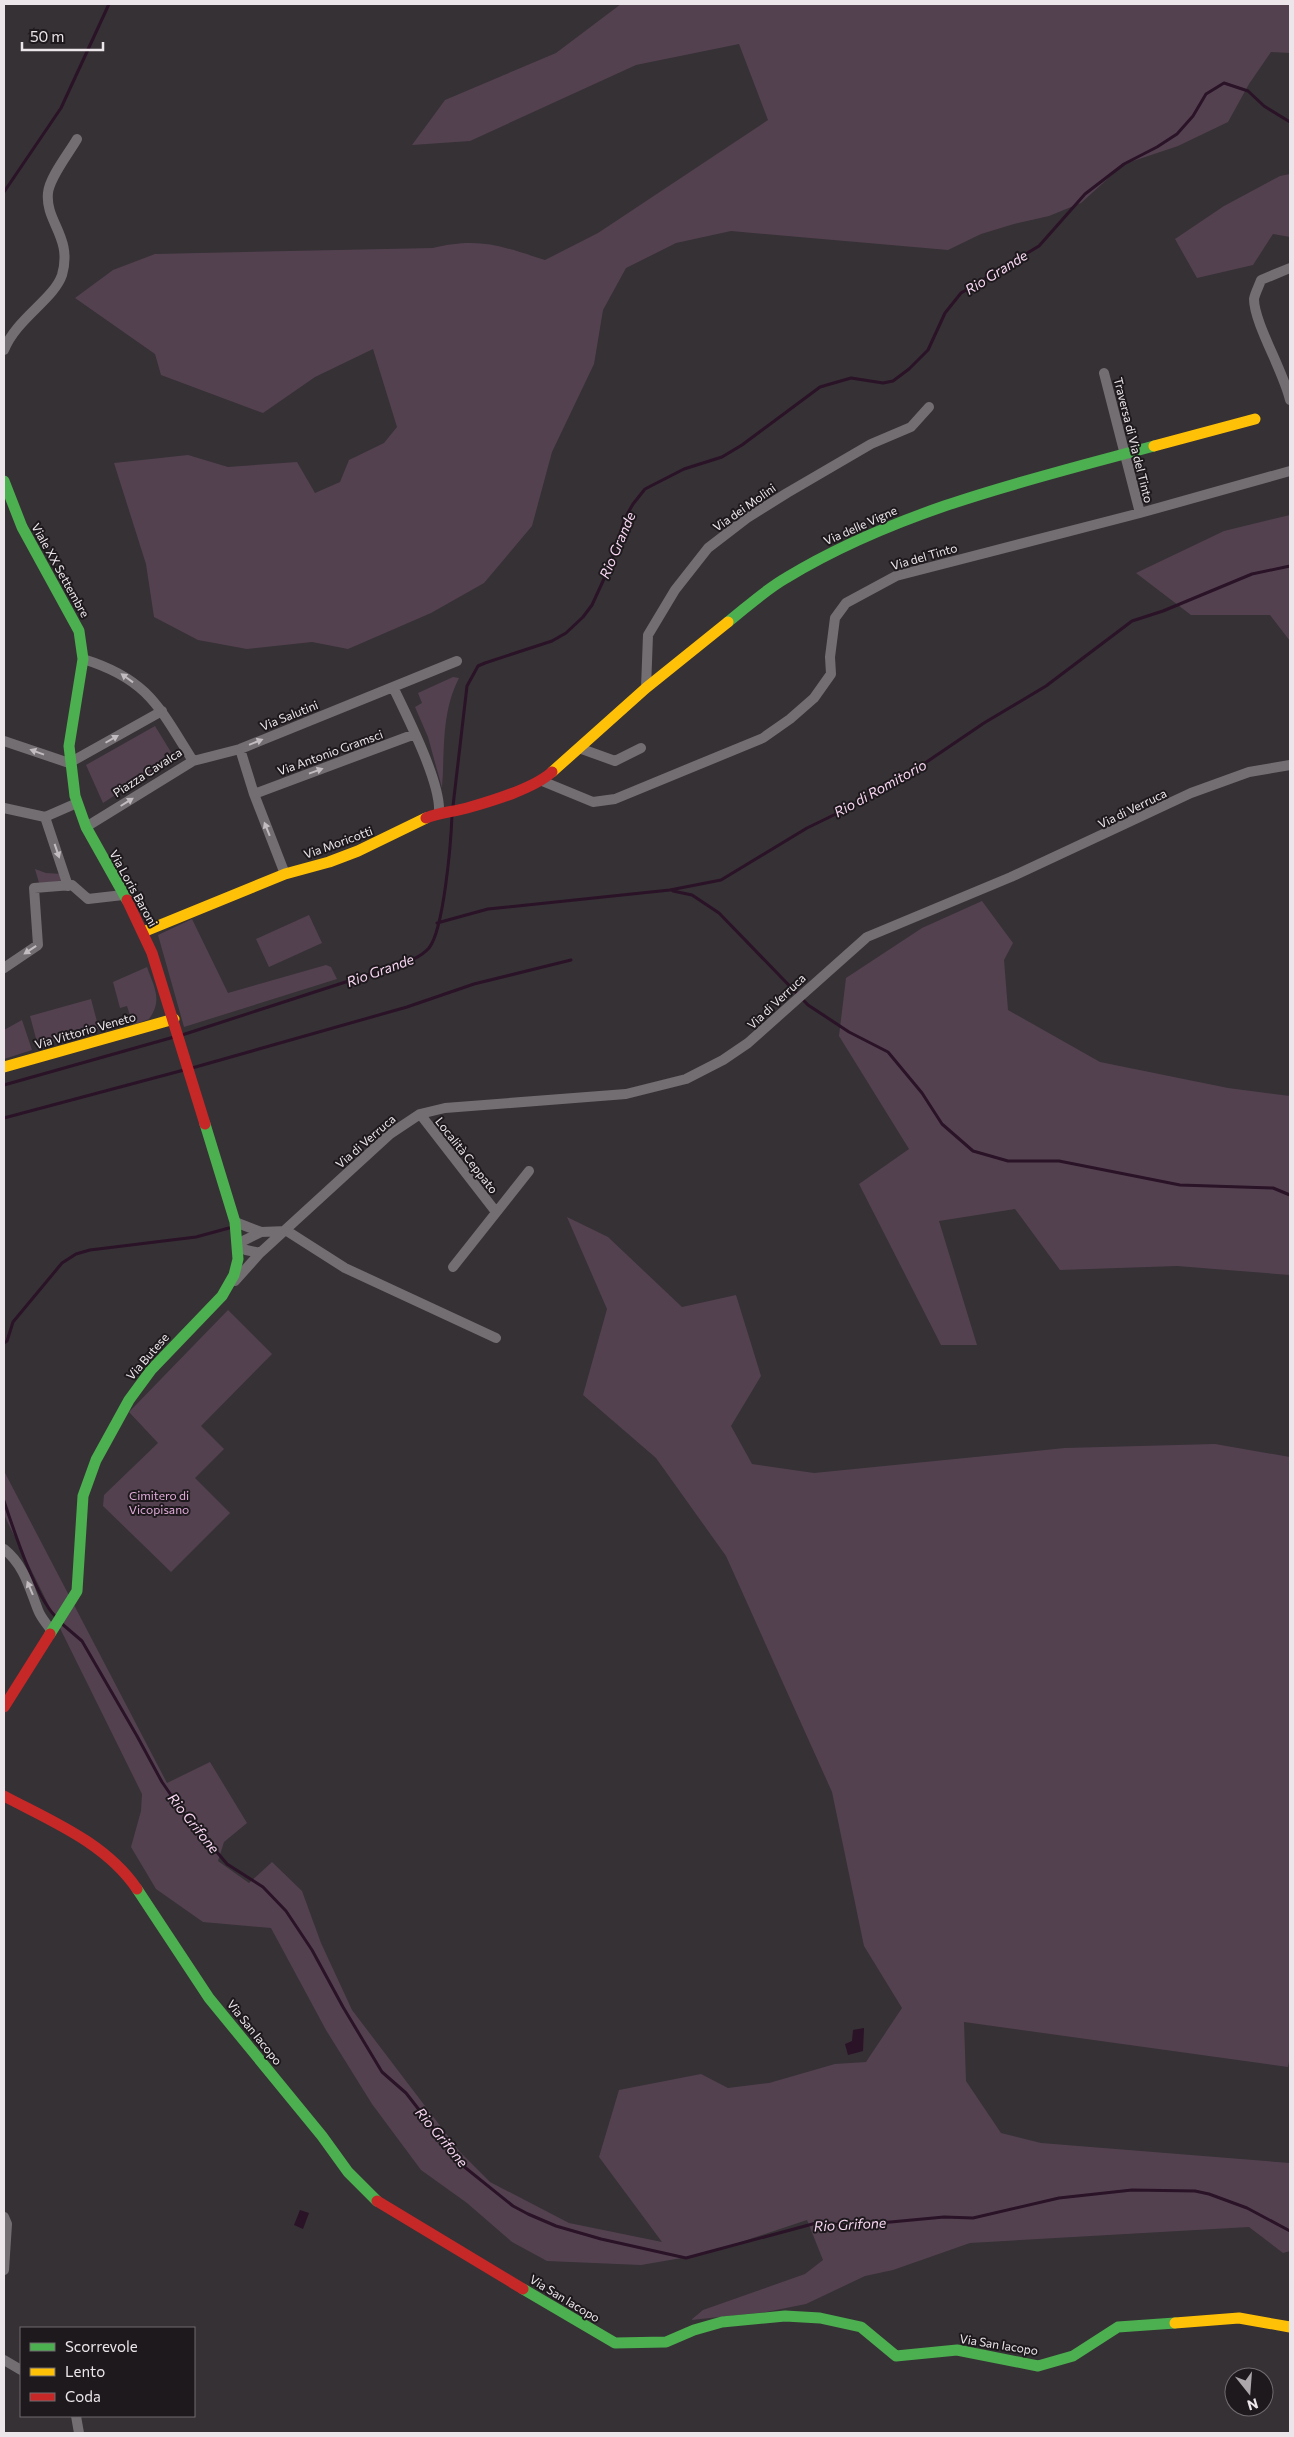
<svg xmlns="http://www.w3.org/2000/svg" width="1294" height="2437" viewBox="0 0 1294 2437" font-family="Commissioner,sans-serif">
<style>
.green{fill:#534150}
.water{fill:#2a1227}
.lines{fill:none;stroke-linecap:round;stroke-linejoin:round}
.stream{stroke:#2a1227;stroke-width:3}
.street{stroke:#736e72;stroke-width:10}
.fast{stroke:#4caf50;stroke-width:11}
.slow{stroke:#ffc107;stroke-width:11}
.jam{stroke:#c62828;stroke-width:11}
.oneway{fill:#c2bcc0}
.labels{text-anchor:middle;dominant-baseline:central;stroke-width:4;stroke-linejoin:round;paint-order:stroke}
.street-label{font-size:12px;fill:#ece6ea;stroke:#1d191c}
.park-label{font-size:12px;fill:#e2acda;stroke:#1d191c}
.water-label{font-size:14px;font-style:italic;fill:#fad8f4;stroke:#1d191c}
</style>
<rect width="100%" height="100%" fill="#363135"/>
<path class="green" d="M621,4H1290V53L1271,52L1249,84L1228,122L1178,146L1124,164L1081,203L1049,216L1014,224L981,234L948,250L731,231L676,243L626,268L603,310L594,364L552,452L532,526L484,583L431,613L348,649L312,642L247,649L198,640L154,617L146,564L114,463L188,455L228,467L297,462L315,493L340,482L349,460L384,443L397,427L373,349L315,377L263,413L161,375L155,354L75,298L113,270L155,254L433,248C479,237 501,246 545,260L598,233L768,120L739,44L636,65L470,141L412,145L445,100L556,53Z
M1290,174V237L1273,234L1253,265L1197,278L1175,239L1224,206L1280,176Z
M1290,515V641L1270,615H1191L1136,573L1224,531Z
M453,677L459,678C441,713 445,750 442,788L428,737L415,707L422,703L418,693Z
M155,726L174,757L103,803L86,765Z
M35,869L46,873L62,874L65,881L39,883Z
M982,901L1013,943L1004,960L1008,1010L1100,1062L1228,1088L1290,1096V1275L1177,1266L1060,1270L1015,1209L939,1221L977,1345H941L859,1184L909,1149L839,1036L846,978L922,928Z
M309,915L322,943L269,967L256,939Z
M192,919L228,993L326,965L331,967L337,979L184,1027L158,935Z
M147,967C154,987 163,1000 149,1019L133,1025L127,1006L120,1008L113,982Z
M91,999L99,1029L38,1046L30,1016Z
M22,1020L32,1050L4,1059V1030Z
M567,1217L608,1237L682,1307L736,1295L761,1376L731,1426L752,1464L814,1473L1065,1448L1215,1444L1290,1457V2056L1288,2067L964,2022L966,2081L1001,2133L1041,2143L1290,2163V2251L1283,2253L1249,2227L970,2243L893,2270L865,2276L806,2304L766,2312L691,2320L703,2310L805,2274L823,2260L807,2220L705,2254L641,2265L547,2261L512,2242L467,2203L421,2170L372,2104L326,2030L271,1928L203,1922L156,1889L131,1847L141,1811L142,1794L4,1515V1471L167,1783L210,1762L247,1823L224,1842L218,1861L249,1883L272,1862L302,1891L321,1943L352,2010L460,2152L490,2182L569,2223L662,2242L599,2157L619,2090L701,2074L728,2088L769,2083L835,2064L866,2062L902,2008L864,1946L832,1792L726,1556L656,1458L583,1395L607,1309Z
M228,1310L272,1354L201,1426L224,1449L195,1478L230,1513L171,1572L103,1506L104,1495L158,1443L129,1412Z"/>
<path class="water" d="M864,2028L863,2051L848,2055L845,2044L852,2041L853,2030Z
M300,2210L309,2213L303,2229L294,2225Z"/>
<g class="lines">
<path class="stream" d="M4,192L61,108L109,4
M453,806L467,686L478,666L485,663L552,641L566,633L583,617L592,605L609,568L625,518L633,504L645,489L684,469L722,457L742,445L820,387L851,378L883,383L893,381L909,369L928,350L945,313L961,293L1039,246L1085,194L1124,164L1157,147L1177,134L1193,116L1206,94L1224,83L1248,91L1264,106L1290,122
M673,891L692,895L719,913L808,1005L849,1032L888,1052L922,1093L942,1124L973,1151L1008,1161H1059L1180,1185L1273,1188L1290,1195
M437,923L488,909L670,890L721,880L807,828L871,797L900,780L984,723L1046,686L1132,621L1163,611L1252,574L1290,566
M182,1035L395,966C407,962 420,958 429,948C444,929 451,842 452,815
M192,1068L407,1007L474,984L571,960
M4,1085L174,1037
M4,1118L184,1070
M4,1343L7,1341L13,1322L62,1263L76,1254L90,1250L196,1237L229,1228
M4,1501C14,1531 35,1595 55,1616
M61,1623L82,1641L137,1736L162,1782L182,1811L227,1864L263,1887L286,1911L312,1950L343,2007L382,2072L406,2093L462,2165L513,2206L528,2214L556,2226L601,2239L686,2258L820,2222L848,2226L944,2217L973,2218L1059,2198L1132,2190L1195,2191L1209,2194L1247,2208L1290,2231"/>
<path class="street" d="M1290,268L1261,280C1259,286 1255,293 1254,299C1254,323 1284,372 1290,400
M4,350C16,319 54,299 62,275C73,237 45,222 48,193C49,178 69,153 77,139
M1104,373L1140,513
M83,659C148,679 159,707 193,761
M393,687C407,716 441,783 439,812
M646,688L648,635L675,590L708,548L747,518L787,493L871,444L911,427L929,407
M4,741L69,763L162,711
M579,748L615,761L641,748
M240,749L254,794L285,874
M542,781L593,802L615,799L763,738L790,719L814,698L831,674L830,657L835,618L846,603L896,576L1140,513L1290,471
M254,794L415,734
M4,808L45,817
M45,817L68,886
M45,817L77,803
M86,827L193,761L240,749L457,661
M4,968L38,945L34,888L72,885L88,899L123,895
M420,1114L496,1212
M235,1222L261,1232L287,1231
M287,1231L345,1268L496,1338
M260,1253L246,1250L237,1244L261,1232
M453,1267L529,1171
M235,1281L260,1253L390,1134L420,1114L445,1108L626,1094L686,1079L723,1060L748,1043L867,937L1011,877L1191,793L1249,772L1290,765
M4,1549C24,1565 29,1587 38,1610C41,1618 47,1624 51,1630
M4,2217L7,2224L4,2270
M4,2360L21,2370
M76,2416L79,2433"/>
<path class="fast" d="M4,481L22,527L79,631L83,659L69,746L75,796L86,827L127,900
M728,622C747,607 765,590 786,578C898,510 1028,480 1154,446
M50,1634L77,1591L83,1496L96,1460L129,1400L151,1370L222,1296L234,1275L238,1259L235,1222L205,1124
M137,1889L209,1998L322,2136L348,2172L377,2201
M523,2289L615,2343L666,2342L694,2330L722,2322L785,2316L820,2318L861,2327L896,2356L957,2350L1038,2366L1073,2356L1118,2327L1175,2323"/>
<path class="slow" d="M1154,446L1255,419
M552,772L646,688L728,622
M143,932L285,874L329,862L358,851L426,818
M4,1067L174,1019
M1175,2323L1239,2318L1290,2327"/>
<path class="jam" d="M426,818C440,812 453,812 467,808C492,801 533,789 552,772
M127,900L152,953L205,1124
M4,1707L50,1634
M4,1796C51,1821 106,1843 137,1889
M377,2201L523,2289"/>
</g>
<defs><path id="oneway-solid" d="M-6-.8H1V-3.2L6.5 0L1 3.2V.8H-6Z" transform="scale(1.25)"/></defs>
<g class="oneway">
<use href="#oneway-solid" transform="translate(127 678) rotate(-144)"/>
<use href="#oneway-solid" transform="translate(112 739) rotate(-30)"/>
<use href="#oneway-solid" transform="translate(256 742) rotate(-22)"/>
<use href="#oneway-solid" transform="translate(37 752) rotate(-160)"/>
<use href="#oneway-solid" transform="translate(316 771) rotate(-20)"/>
<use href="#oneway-solid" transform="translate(127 802) rotate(-32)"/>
<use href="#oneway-solid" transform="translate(267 829) rotate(-112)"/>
<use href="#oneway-solid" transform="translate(57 851) rotate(71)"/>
<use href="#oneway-solid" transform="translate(30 950) rotate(146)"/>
<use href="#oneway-solid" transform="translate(30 1588) rotate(-113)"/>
</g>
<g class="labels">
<g class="street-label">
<text transform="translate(1134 440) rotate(76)">Traversa di Via del Tinto</text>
<text transform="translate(744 507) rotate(-35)">Via dei Molini</text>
<text transform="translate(860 525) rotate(-24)">Via delle Vigne</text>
<text transform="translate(924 556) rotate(-16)">Via del Tinto</text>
<text transform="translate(61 570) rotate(61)">Viale XX Settembre</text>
<text transform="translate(289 715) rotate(-22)">Via Salutini</text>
<text transform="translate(330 752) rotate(-20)">Via Antonio Gramsci</text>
<text transform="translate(147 772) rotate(-33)">Piazza Cavalca</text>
<text transform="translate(1132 808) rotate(-26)">Via di Verruca</text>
<text transform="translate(338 842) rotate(-20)">Via Moricotti</text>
<text transform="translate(134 888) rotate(61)">Via Loris Baroni</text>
<text transform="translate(776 1001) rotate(-43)">Via di Verruca</text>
<text transform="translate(85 1030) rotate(-16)">Via Vittorio Veneto</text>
<text transform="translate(365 1141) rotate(-41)">Via di Verruca</text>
<text transform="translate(467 1155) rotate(52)">Località Ceppato</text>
<text transform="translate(147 1356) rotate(-49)">Via Butese</text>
<text transform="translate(255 2032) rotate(51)">Via San Iacopo</text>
<text transform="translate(565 2298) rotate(31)">Via San Iacopo</text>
<text transform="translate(999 2344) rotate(9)">Via San Iacopo</text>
</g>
<g class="park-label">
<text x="159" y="1495">Cimitero di<tspan x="159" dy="14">Vicopisano</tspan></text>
</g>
<g class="water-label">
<text transform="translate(996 272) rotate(-32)">Rio Grande</text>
<text transform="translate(617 545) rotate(-67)">Rio Grande</text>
<text transform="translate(880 788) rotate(-29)">Rio di Romitorio</text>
<text transform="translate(380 970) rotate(-20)">Rio Grande</text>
<text transform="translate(194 1823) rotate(51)">Rio Grifone</text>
<text transform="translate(442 2137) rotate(50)">Rio Grifone</text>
<text transform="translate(850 2224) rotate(-3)">Rio Grifone</text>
</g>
</g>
<rect width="1294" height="2437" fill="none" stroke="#ece6ea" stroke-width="10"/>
<rect x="20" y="2327" width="175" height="90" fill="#1d191c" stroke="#706b6e"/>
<rect x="30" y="2343" width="25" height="8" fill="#4caf50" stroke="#706b6e"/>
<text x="65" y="2352" font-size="15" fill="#ece6ea">Scorrevole</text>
<rect x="30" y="2368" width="25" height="8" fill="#ffc107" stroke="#706b6e"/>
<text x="65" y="2377" font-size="15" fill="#ece6ea">Lento</text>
<rect x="30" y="2393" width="25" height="8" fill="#c62828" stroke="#706b6e"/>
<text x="65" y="2402" font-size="15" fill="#ece6ea">Coda</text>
<g transform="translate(1249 2392) rotate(163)"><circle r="24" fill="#1d191c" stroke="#706b6e"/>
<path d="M0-4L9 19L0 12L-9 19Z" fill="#aca7ab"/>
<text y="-8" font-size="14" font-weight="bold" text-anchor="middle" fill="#ece6ea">N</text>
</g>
<path d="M22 42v8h81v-8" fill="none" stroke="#ece6ea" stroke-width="2.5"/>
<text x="30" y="42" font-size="15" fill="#ece6ea" stroke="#1d191c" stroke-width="4" paint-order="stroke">50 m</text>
</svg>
